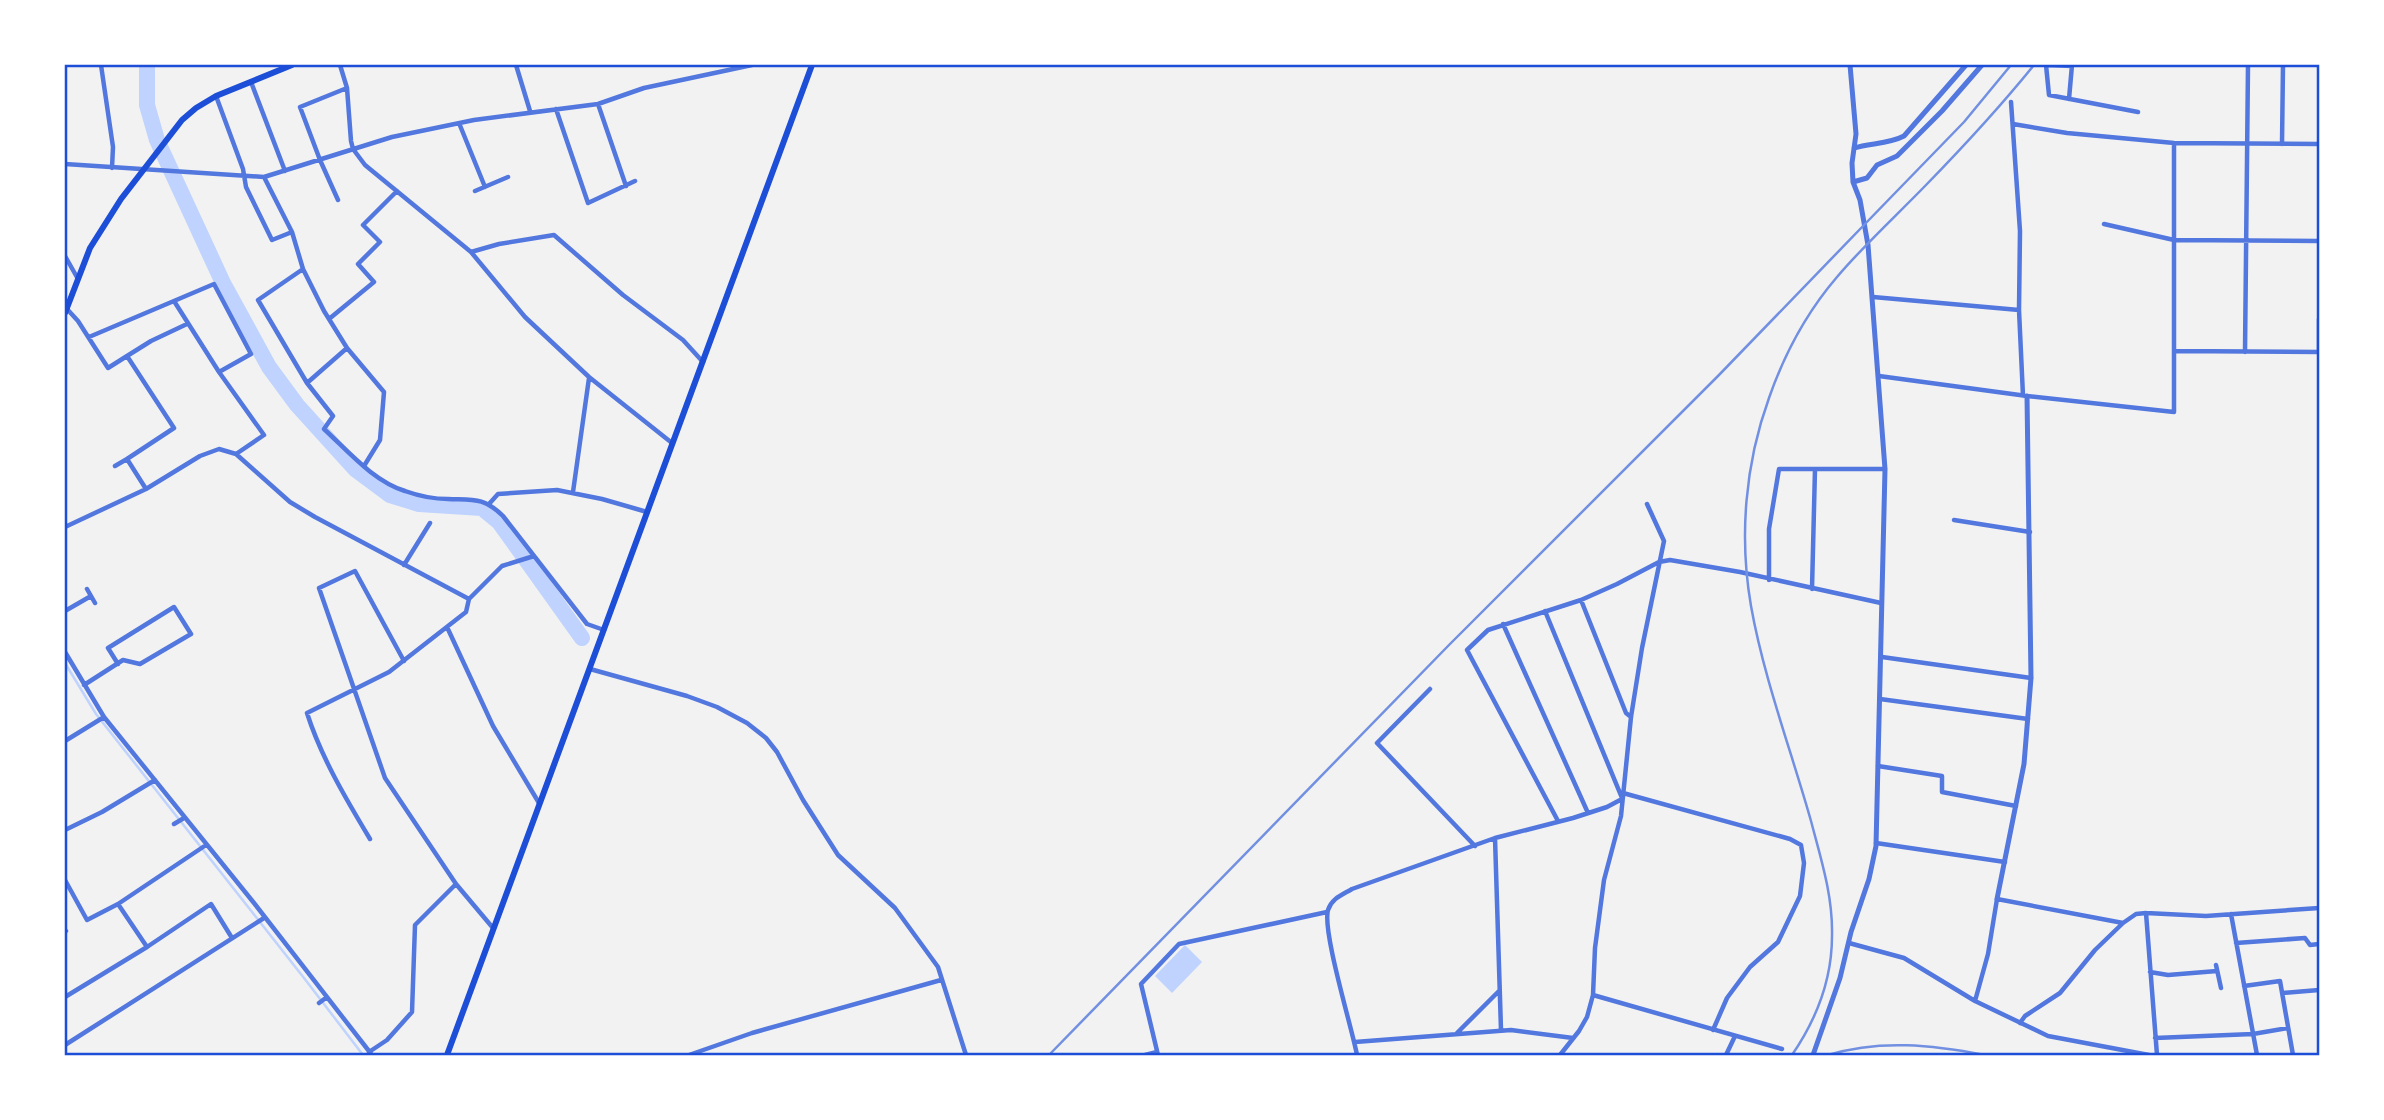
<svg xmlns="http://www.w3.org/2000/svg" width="2384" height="1120" viewBox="0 0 2384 1120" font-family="'Roboto Serif',serif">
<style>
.water{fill:#bfd3fe}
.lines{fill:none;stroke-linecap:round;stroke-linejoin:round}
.stream{stroke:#bfd3fe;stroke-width:2.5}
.river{stroke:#bfd3fe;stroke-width:16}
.minor{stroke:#5277de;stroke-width:4.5}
.tertiary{stroke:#5277de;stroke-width:5}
.secondary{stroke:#1d4ed8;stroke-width:6}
.primary{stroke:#1d4ed8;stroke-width:6}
.rail{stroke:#7290e2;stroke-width:2.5}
.neatline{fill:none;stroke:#1d4ed8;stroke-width:2.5}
</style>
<rect width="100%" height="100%" fill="#f2f2f2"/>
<path class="water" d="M1185,945L1202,962L1172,993L1155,976Z"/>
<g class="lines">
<path class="stream" d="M65,663L96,714L304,978L363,1055"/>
<path class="river" d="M147,65V105L157,140L223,283L269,367L297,405L355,469L390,495L419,504L482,508L499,522L582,638"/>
<path class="minor" d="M101,65L113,147L112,168
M340,65L347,88L351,141L353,149L365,165L471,252L525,317L589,377L672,443
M516,65L530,111
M2072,66L2046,65L2049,95L2138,112
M251,82L285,171
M216,96L243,169L246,187L272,240L292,232
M2069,99L2072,65
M2011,102L2020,231L2019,310L2023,396
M598,104L626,186
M556,109L588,203L635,181
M459,123L485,187
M2013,124L2067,133L2174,143L2319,144
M2282,144L2283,65
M65,164L264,177L392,137L474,120L598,104L644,88L752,65
M264,177L292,232L303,269L324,311L347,348L384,392L380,440L364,466
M475,191L508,177
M338,200L320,160L300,107L347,88
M2104,224L2174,240L2319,241
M471,252L499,244L554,235L623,295L683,340L703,362
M65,256L78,279
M303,269L258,300L307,383L347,348
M1873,297L2019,310
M174,301L219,372L264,435L236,454
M67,309L78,321L108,368L127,356L174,428L127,459L146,489
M329,319L374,282L358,264L380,242L363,225L397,191
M89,337L214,284L251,354L219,372
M2174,351L2319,352
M2245,352L2248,65
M2319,352V319
M127,356L151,341L187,324
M1879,376L2027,396L2174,412V143
M307,383L333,416L324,429C348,451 373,481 405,491C419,496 434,499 448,499C473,500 484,497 503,516L587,624L604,630
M115,466L127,459
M573,492L589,378
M489,504L498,494L557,490L602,499L647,512
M1954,520L2030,532
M65,527L146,489L200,456L219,449L236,454L290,502L315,517L469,599
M404,565L430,523
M1769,580V529L1779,469H1885
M87,589L95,603
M1812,589L1815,469
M1581,600L1626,713L1631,717
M65,611L91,596
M1545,611L1622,798
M1503,624L1588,813
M447,627L493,726L539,803
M65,652L104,717L254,903L372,1055
M1882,657L2031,678
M404,661L355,571L319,588L385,778L456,884L493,928
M590,669L687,696L717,707L747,723L766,738L777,752L803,800L838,855L895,908L938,967L966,1055
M84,685L123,660L140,664L191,634L174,607L108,648L118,664
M1430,689L1377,743L1475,846
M1880,699L2028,719
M65,741L104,717
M1878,766L1942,776V792L2016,806
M1623,793L1790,839L1801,845L1804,863L1800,896L1778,942L1750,967L1727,998L1713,1030
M1558,821L1467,650L1488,630L1581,600L1617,584L1659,562L1670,560L1740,572L1881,603
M174,824L184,818
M65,830L102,812L155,780
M1495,838L1501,1030
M370,839C346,799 321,757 307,713L389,672L466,612L469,599L502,566L534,556
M1876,843L2005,862
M65,880L87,920L118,904L206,845
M2146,913L2157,1055
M2231,914L2257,1055
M65,932L66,931
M1849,943L1904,958L1975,1001L2048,1036L2149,1055
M2236,943L2305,938L2310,945L2319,944
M147,947L211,904L232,938
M2216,965L2221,988
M2150,972L2168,975L2217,971
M2244,986L2280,981L2293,1055
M2283,993L2319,990
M1593,995L1782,1049
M65,997L147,947L118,904
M1975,1001L1988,954L1997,899L2123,923L2136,914L2146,913L2206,916L2319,908
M319,1003L327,997
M2020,1023L2025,1016L2060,993L2095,950L2123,923
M1457,1033L1499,991
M2155,1038L2253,1034L2288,1028
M1355,1042L1511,1030L1573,1038
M65,1045L264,918
M369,1052L387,1040L412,1012L415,925L456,884
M689,1055L752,1033L941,980
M1145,1055L1157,1052
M1158,1055L1141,984L1179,944L1327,912
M1357,1055C1352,1028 1322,931 1328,910C1332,898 1342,895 1352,889L1495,838L1573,818L1607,807L1622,799
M1560,1055L1579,1031L1587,1017L1593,995L1595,948L1604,880L1621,816L1631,717L1642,648L1664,541L1647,504
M1726,1055L1735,1036"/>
<path class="tertiary" d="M1854,148C1870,143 1889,144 1904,136L1966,65
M1853,182L1867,178L1877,165L1897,156L1942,111L1982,65
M1997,899L2024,764L2031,678L2027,396
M1813,1055L1840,978L1851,932L1869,879L1876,846L1885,469L1868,245L1860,200L1853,182L1852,163L1856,134L1850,65"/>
<path class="secondary" d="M65,313L90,248L121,199L182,120L196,108L216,96L292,65"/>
<path class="primary" d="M447,1055L812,65"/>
<path class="rail" d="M1049,1055L1449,645L1718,376L1864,225L1964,122L2011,65
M1792,1055C1816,1020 1832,979 1832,936C1833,896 1821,859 1811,821C1791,750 1764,679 1751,606C1739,537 1745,464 1769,398C1784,355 1807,312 1837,277C1864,245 1897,215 1926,185C1964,146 2000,107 2034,65
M1828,1055C1880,1039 1933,1045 1985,1055"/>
</g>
<rect width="2384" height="1120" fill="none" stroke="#ffffff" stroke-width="133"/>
<rect x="66" y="66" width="2252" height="988" class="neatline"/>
</svg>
